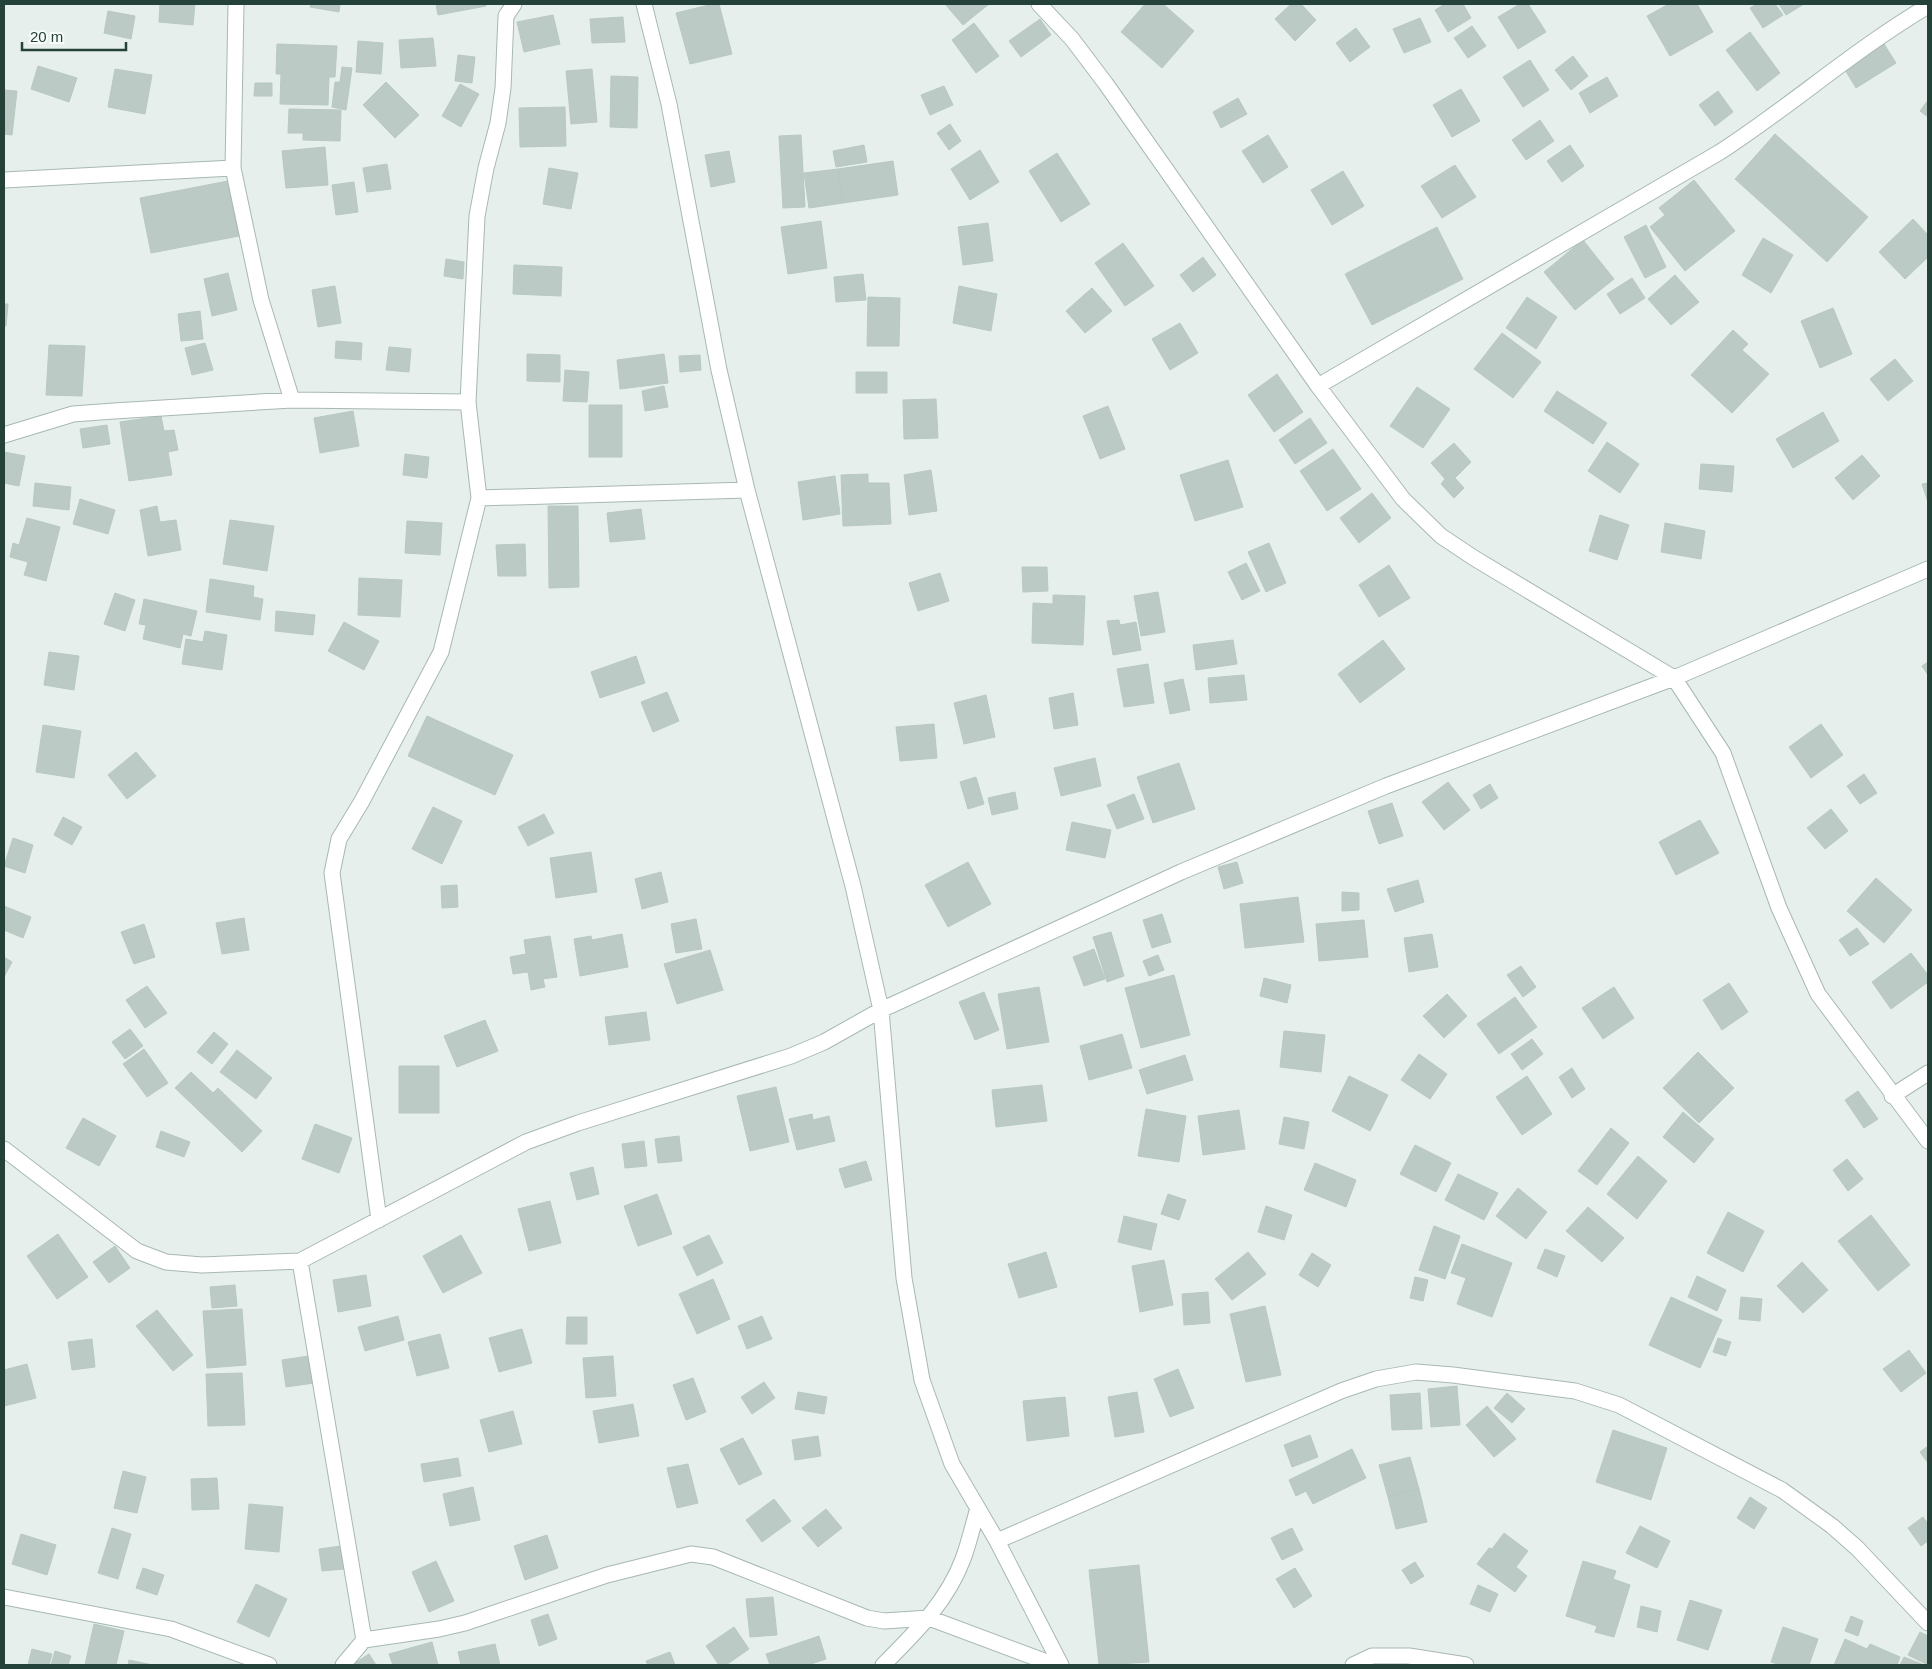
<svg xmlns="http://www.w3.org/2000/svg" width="1932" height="1669" viewBox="0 0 1932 1669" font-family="Arial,sans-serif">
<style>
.building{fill:#bbcac4;stroke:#b8c9c2}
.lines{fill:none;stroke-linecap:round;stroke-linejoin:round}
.street-casing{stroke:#a8b8b2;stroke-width:17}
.street{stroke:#fff;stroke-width:15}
</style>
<rect width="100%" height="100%" fill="#e6efeb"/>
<path class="building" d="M160,4H195L193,25L159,22Z
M311,4H340L339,12L310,7Z
M436,4H486V6L438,15Z
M713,4H719L732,54L690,64L676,13Z
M945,4H989L963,25Z
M1145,4H1163L1194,31L1162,68L1121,32Z
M1291,4H1301L1316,20L1295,41L1275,19Z
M1445,4H1463L1471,18L1448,32L1435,10Z
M1520,4H1528L1546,32L1518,49L1498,17Z
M1669,4H1697L1713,32L1670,56L1647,16Z
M1757,4H1775L1783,15L1763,28L1750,8Z
M1779,4H1804L1786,15Z
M108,11L135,16L131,39L104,33Z
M553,15L560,44L524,52L517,22Z
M623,17L625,42L592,43L590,19Z
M1420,18L1431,42L1404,53L1393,29Z
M1040,19L1051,35L1021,57L1009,41Z
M974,23L999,56L976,73L952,40Z
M1472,26L1486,46L1468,58L1454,38Z
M1356,28L1370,47L1350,62L1336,43Z
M1750,32L1780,73L1757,91L1726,50Z
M433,38L436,66L401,68L399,40Z
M358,41L383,43L381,74L356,72Z
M277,44L337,46L335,77H329L328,105L280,104L281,74H276Z
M1884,44L1896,63L1856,88L1844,68Z
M458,55L475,57L472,83L455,81Z
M1573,56L1588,76L1571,90L1555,70Z
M1530,60L1549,90L1523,107L1503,77Z
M38,66L77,78L69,102L31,89Z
M342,67L352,68L346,110L332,107L335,82H340Z
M115,69L152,75L145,114L108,107Z
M592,69L597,122L571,124L566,71Z
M611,76L638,77L637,128L610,127Z
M1607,77L1618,96L1590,113L1579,93Z
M386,82L419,115L395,138L363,105Z
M255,83H272V96H254Z
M460,84L479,94L461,127L442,116Z
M944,86L953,105L930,115L921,95Z
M1461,89L1480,121L1452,137L1433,105Z
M4,90L17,91L12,135L4,134Z
M1718,91L1733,112L1715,126L1699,105Z
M1238,98L1247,114L1221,128L1213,112Z
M1928,100V117L1920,111Z
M565,107L566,146L520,147L519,108Z
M289,109L341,110L340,141L303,140V133H288Z
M1540,120L1554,141L1526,160L1512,140Z
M950,124L961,141L949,150L937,133Z
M1775,134L1868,217L1827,262L1735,179Z
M801,135L805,207L783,208L779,136Z
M1268,135L1288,167L1263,183L1242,151Z
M864,145L867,162L836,167L833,151Z
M1570,145L1584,166L1562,182L1547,161Z
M325,147L328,185L286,188L282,151Z
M980,150L999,182L970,200L951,169Z
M729,151L735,182L711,187L705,155Z
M1057,153L1090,204L1061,222L1029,171Z
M893,161L898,195L843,203L838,169Z
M387,164L391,189L367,192L363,168Z
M1455,165L1476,197L1442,218L1421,186Z
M549,168L578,173L571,209L543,204Z
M838,169L843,203L809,208L804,173Z
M1343,171L1364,206L1332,225L1311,190Z
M1694,180L1735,231L1685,271L1650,227L1665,215L1659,208Z
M228,181L239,236L151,253L140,198Z
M354,182L358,212L336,215L332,185Z
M1913,219L1928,235V257L1905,279L1879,252Z
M821,221L827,268L788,274L781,227Z
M988,223L993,261L963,265L958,227Z
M1646,225L1666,267L1645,278L1624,237Z
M1437,227L1463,279L1372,325L1345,274Z
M1763,238L1793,255L1771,293L1742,275Z
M1583,240L1614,279L1575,310L1544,272Z
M1123,243L1154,286L1125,306L1095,263Z
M1203,257L1216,275L1193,292L1180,275Z
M446,259L464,262L463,279L444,276Z
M514,265L562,267L561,296L513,294Z
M228,273L237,310L212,316L204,279Z
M863,274L866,300L836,302L834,277Z
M1675,275L1699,302L1671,325L1648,299Z
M1632,278L1645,298L1620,314L1607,294Z
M335,286L341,323L318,327L312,290Z
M959,286L997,294L991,331L953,323Z
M1092,288L1112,311L1085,333L1066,311Z
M868,297L900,298L899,346H867Z
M1527,297L1557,317L1536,349L1506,328Z
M4,304H8L6,326H4Z
M1833,308L1852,354L1820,368L1801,321Z
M200,311L203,339L181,341L178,314Z
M1180,323L1198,353L1170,370L1152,339Z
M1733,330L1748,344L1742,350L1769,374L1732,413L1691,375Z
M1502,333L1541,362L1513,398L1474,369Z
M336,341L362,343L361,360L335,358Z
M205,343L213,370L192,375L185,348Z
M49,345L85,346L82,396L46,395Z
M389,347L411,349L409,372L386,370Z
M527,354L560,355V382L527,381Z
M664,354L668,383L620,389L617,360Z
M700,355L701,370L680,372L679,356Z
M1895,359L1913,381L1888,401L1870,379Z
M565,370L589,372L587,402L563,401Z
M856,372H887V393H856Z
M1277,374L1303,412L1274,432L1248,395Z
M664,386L668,407L645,411L642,391Z
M1417,387L1450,409L1423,448L1390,426Z
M1557,391L1607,423L1593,444L1544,411Z
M936,399L938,438L904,439L903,400Z
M589,405H622V457H589Z
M1108,406L1125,449L1100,459L1083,416Z
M353,411L359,446L320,453L314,418Z
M1823,412L1839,441L1793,468L1776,439Z
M161,416L164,431L174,430L178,450L168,452L172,475L129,481L120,422Z
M1310,418L1327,443L1295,464L1279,440Z
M107,425L110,444L83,448L80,429Z
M1607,442L1639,464L1620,493L1588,471Z
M1454,443L1471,462L1455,478L1464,488L1454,498L1441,484L1445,479L1431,463Z
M1333,449L1361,489L1327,511L1300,471Z
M4,452L25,456L19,486L4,483Z
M405,454L429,457L427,478L403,475Z
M1862,455L1880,476L1853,500L1835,478Z
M1228,460L1243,507L1195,521L1180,475Z
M1701,464L1734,466L1732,492L1699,489Z
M931,470L937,511L909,515L904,475Z
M868,474V483H889L891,524L843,526L841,475Z
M835,476L840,514L803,520L798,482Z
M35,483L71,487L69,510L33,506Z
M1928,483V502L1922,484Z
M1372,493L1391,518L1359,543L1340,518Z
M80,499L115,510L108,534L73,524Z
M157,506L160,522L176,520L181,550L148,556L140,510Z
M548,506H578L579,587L549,588Z
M641,509L645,539L610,542L607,513Z
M1600,515L1629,525L1617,560L1589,551Z
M27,518L60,527L46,581L24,575L28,562L10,557L13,543L19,545Z
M230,520L274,526L267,571L223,564Z
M407,521L442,523L440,555L405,553Z
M1665,523L1705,531L1701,559L1661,552Z
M1269,543L1286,583L1266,592L1248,552Z
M525,544L526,576H498L496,545Z
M1246,563L1260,591L1242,600L1228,572Z
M1389,565L1410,598L1379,617L1359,585Z
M1022,567H1047L1048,591L1023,592Z
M940,573L949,601L918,611L909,583Z
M359,578L402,580L400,617L358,615Z
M210,579L254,586L253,597L263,599L260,620L206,612Z
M1158,592L1165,632L1141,636L1134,596Z
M115,593L135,600L125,631L104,624Z
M1053,595L1085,596L1083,645L1032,643L1033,603L1053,604Z
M144,599L197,611L191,636L183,634L180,648L143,639L146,625L139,624Z
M276,611L315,615L313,635L275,631Z
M1119,620L1120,625L1136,622L1141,650L1113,655L1107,621Z
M344,622L379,641L364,670L328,651Z
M205,631L227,635L222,670L182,664L186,639L203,642Z
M1233,640L1237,664L1196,670L1193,645Z
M1383,640L1405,669L1360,703L1338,674Z
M49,652L79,656L74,690L44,685Z
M636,656L645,683L600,698L591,672Z
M1928,662V675L1922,666Z
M1148,664L1154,703L1124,707L1117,669Z
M1244,675L1247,700L1210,703L1208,678Z
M1183,679L1190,710L1170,714L1164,683Z
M667,692L679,721L653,732L641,702Z
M1073,693L1078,725L1054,729L1049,698Z
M986,695L995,737L964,744L954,703Z
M427,716L513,755L495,795L408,756Z
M934,724L937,758L900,761L896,727Z
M1821,724L1843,755L1811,778L1789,747Z
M43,725L81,731L74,778L36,772Z
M136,752L156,776L127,799L108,775Z
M1095,758L1101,786L1061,796L1054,768Z
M1179,763L1195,809L1153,823L1137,777Z
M1864,774L1877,793L1860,804L1847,786Z
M976,777L984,804L968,809L960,782Z
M1448,782L1470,810L1444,830L1422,802Z
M1490,784L1498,798L1481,809L1473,795Z
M1015,792L1018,809L992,815L988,798Z
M1134,794L1144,819L1117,829L1107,805Z
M1392,803L1403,836L1379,844L1368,811Z
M433,807L462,821L442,864L412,849Z
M1831,809L1848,831L1825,849L1807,828Z
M544,814L554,833L528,846L518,827Z
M63,817L82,827L72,845L54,835Z
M1700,820L1719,853L1676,875L1659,842Z
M1072,822L1111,830L1105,858L1066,850Z
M13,838L33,845L25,873L4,866Z
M591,852L597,892L556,898L550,858Z
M968,862L991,904L948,927L925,885Z
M1237,862L1243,883L1224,889L1218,867Z
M661,872L668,902L642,909L635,879Z
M1876,878L1912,910L1884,943L1847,911Z
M1418,880L1424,902L1395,912L1387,889Z
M457,885L458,907L442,908L441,886Z
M1342,892L1359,893V910L1342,911Z
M1298,897L1304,942L1245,948L1240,904Z
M4,906L31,917L23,938L4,930Z
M1162,914L1171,942L1152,948L1143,920Z
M244,918L249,950L222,954L216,923Z
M696,919L702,949L676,953L671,924Z
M1364,920L1368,957L1319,961L1316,924Z
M144,924L155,957L134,964L121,932Z
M1857,928L1869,944L1850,956L1839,940Z
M1111,932L1124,976L1107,982L1093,937Z
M622,934L628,967L580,976L574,939L591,936L592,940Z
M1432,934L1438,967L1409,972L1404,938Z
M550,936L557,977L543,979L545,987L531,990L528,972L513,974L510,957L526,954L524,940Z
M1094,949L1105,979L1084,986L1073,957Z
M710,950L723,990L677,1004L664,964Z
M1911,953L1928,975V982L1891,1009L1872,982Z
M1158,955L1164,970L1149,976L1143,961Z
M4,957L12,962L4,977Z
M1521,966L1536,987L1523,997L1507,975Z
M1174,975L1190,1035L1141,1048L1125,988Z
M1264,978L1291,985L1287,1003L1260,996Z
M1729,983L1748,1012L1722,1030L1703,1000Z
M147,986L167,1013L145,1028L126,1000Z
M1039,987L1049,1042L1007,1049L998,994Z
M1614,987L1634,1018L1603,1039L1582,1008Z
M984,992L999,1030L975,1040L959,1002Z
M1447,994L1467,1016L1444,1038L1423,1016Z
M1515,997L1537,1027L1499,1054L1477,1024Z
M646,1012L650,1040L609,1045L605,1017Z
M485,1020L498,1051L457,1067L444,1036Z
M130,1029L143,1046L125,1059L112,1042Z
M1284,1031L1325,1035L1321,1072L1280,1067Z
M214,1032L228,1044L212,1064L197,1052Z
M1122,1034L1132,1068L1089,1080L1080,1046Z
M1532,1039L1543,1054L1522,1070L1511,1054Z
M144,1049L168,1083L147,1097L123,1064Z
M237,1050L272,1078L256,1099L220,1072Z
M1698,1052L1734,1088L1699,1123L1663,1088Z
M1419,1054L1447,1074L1430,1099L1401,1080Z
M1185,1055L1193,1080L1147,1094L1139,1070Z
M399,1066H439V1113H399Z
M1572,1068L1585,1089L1572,1098L1559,1077Z
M191,1072L213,1093L218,1088L262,1131L242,1152L175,1088Z
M1349,1076L1388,1095L1370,1131L1332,1111Z
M1527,1076L1552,1114L1522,1135L1496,1097Z
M1042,1085L1047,1121L996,1127L992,1090Z
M776,1087L789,1142L750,1151L737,1096Z
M1858,1091L1878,1119L1864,1128L1845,1100Z
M1146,1109L1186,1116L1179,1162L1138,1156Z
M1239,1110L1245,1149L1203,1155L1198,1116Z
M1683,1112L1714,1139L1694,1163L1663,1137Z
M812,1114L813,1120L829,1116L835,1141L797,1150L789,1119Z
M1284,1117L1309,1122L1304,1149L1279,1144Z
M83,1118L116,1136L99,1166L66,1148Z
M315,1124L352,1138L339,1173L302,1159Z
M1611,1128L1629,1143L1597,1185L1578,1171Z
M161,1131L190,1142L184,1157L156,1147Z
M679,1136L682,1161L658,1163L655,1139Z
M644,1141L647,1166L625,1168L622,1144Z
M1415,1145L1451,1163L1436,1192L1400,1174Z
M1638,1156L1667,1181L1637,1219L1607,1194Z
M1847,1159L1863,1179L1848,1191L1833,1170Z
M866,1161L872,1180L845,1188L839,1169Z
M1315,1163L1356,1180L1346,1207L1304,1190Z
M593,1167L599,1194L577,1200L570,1173Z
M1458,1174L1498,1193L1484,1220L1445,1200Z
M1518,1188L1547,1212L1526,1239L1496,1216Z
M657,1194L672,1234L638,1246L624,1206Z
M1168,1194L1186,1200L1179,1220L1161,1214Z
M550,1201L561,1243L529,1251L518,1209Z
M1266,1206L1292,1215L1284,1240L1258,1232Z
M1588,1207L1624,1238L1602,1262L1566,1231Z
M1728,1212L1764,1231L1743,1272L1707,1253Z
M1871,1215L1910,1265L1878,1291L1838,1241Z
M1124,1216L1157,1224L1151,1250L1118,1242Z
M1434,1226L1460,1236L1445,1279L1419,1270Z
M58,1234L88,1277L57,1299L27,1256Z
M461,1235L482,1273L443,1293L423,1256Z
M709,1235L723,1263L697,1276L683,1247Z
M1462,1244L1512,1263L1492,1317L1457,1304L1466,1278L1451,1273Z
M115,1246L130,1268L109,1283L93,1262Z
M1545,1249L1565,1256L1557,1277L1537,1268Z
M1046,1252L1057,1287L1019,1298L1008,1264Z
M1248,1252L1266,1274L1232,1300L1215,1279Z
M1312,1253L1331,1265L1318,1287L1299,1275Z
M1164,1260L1173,1305L1140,1312L1132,1266Z
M1802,1262L1828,1290L1803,1313L1777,1286Z
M366,1275L371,1306L338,1312L333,1280Z
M1697,1276L1726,1290L1717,1311L1688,1297Z
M1415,1277L1428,1280L1423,1301L1410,1298Z
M713,1279L730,1319L697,1334L679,1294Z
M235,1285L237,1306L212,1308L210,1287Z
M1208,1292L1210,1323L1184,1325L1182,1294Z
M1671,1297L1722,1320L1700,1368L1649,1345Z
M1741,1297L1762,1299L1760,1321L1739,1319Z
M1265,1306L1281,1375L1246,1382L1230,1314Z
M242,1309L246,1365L207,1368L203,1311Z
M157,1310L193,1355L173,1371L136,1326Z
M398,1316L404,1340L365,1351L358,1327Z
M762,1316L772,1339L747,1349L738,1326Z
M567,1317H587V1344H566Z
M522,1329L532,1363L499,1372L489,1338Z
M440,1334L449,1368L417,1376L408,1342Z
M1718,1338L1731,1342L1726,1356L1713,1352Z
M92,1339L95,1367L72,1370L68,1342Z
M1909,1350L1926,1373L1901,1392L1883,1369Z
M309,1356L314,1383L286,1387L282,1360Z
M613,1356L616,1396L586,1398L583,1358Z
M27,1364L36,1398L4,1406V1370Z
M1178,1369L1194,1408L1170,1417L1154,1379Z
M242,1373L245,1425L208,1426L206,1374Z
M693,1378L706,1412L686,1420L673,1385Z
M764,1382L775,1398L752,1414L741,1397Z
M1457,1386L1460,1425L1431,1427L1428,1389Z
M798,1392L827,1397L824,1414L795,1409Z
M1137,1392L1144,1432L1115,1437L1108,1397Z
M1420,1393L1422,1429L1392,1430L1390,1395Z
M1507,1393L1525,1409L1512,1423L1494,1408Z
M1065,1397L1069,1436L1027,1441L1023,1401Z
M633,1404L639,1436L599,1443L593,1411Z
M1487,1406L1516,1439L1494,1457L1466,1425Z
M513,1411L522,1444L489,1452L480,1420Z
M1613,1430L1667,1448L1651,1500L1596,1482Z
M1310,1435L1318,1457L1292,1467L1284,1445Z
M818,1436L821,1456L795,1460L792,1440Z
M743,1438L762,1474L739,1485L720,1449Z
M1928,1446V1463L1920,1452Z
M1352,1449L1366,1478L1313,1504L1306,1491L1296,1496L1289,1480Z
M1410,1457L1419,1489L1388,1497L1379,1465Z
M458,1458L461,1476L424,1482L421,1464Z
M688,1464L698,1503L677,1508L667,1468Z
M123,1471L146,1477L137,1513L114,1508Z
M217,1478L219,1509L192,1510L191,1479Z
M473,1487L480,1520L450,1526L443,1494Z
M1419,1489L1427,1522L1396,1529L1388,1497Z
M1750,1497L1767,1508L1754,1529L1737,1518Z
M774,1499L791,1521L762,1542L746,1520Z
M249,1504L283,1507L279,1552L245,1549Z
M826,1509L842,1528L818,1547L802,1528Z
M1923,1517L1928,1524V1541L1921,1546L1908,1528Z
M1640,1526L1670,1541L1657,1568L1626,1553Z
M112,1528L131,1534L118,1579L98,1573Z
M1292,1528L1303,1550L1282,1560L1271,1538Z
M1504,1533L1528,1551L1516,1567L1527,1576L1515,1592L1477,1564L1489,1548L1492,1549Z
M21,1534L56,1545L47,1575L12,1564Z
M547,1535L558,1568L525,1580L514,1546Z
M341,1546L344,1569L322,1571L319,1549Z
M436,1561L454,1601L429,1612L412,1572Z
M1583,1561L1616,1571L1613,1579L1630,1585L1614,1637L1595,1632L1597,1626L1566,1616Z
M1415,1562L1424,1576L1411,1584L1402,1570Z
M1139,1565L1149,1662L1099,1665L1089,1570Z
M143,1568L164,1575L157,1595L136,1588Z
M1295,1568L1312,1596L1294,1608L1276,1579Z
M256,1584L287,1599L269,1637L237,1622Z
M1478,1585L1498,1594L1490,1612L1470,1604Z
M773,1597L777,1635L750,1637L746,1599Z
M1690,1600L1722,1610L1708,1650L1677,1640Z
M1641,1606L1661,1611L1657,1632L1637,1627Z
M548,1614L557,1639L539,1646L531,1620Z
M1851,1616L1863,1621L1858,1636L1845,1631Z
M94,1624L124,1631L116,1665H85Z
M734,1627L749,1649L726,1665H719L706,1646Z
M1783,1627L1818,1639L1809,1665H1781L1771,1662Z
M1920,1632L1928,1636V1665L1908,1655Z
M819,1636L826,1659L808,1665H770L766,1654Z
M1845,1639L1867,1649L1870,1644L1900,1657L1897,1665H1834Z
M432,1642L438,1665H393L389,1654Z
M495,1644L500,1665H461L458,1652Z
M32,1649L52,1654L49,1665H28Z
M55,1651L71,1656L68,1665H51Z
M670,1652L675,1665H648L646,1661Z
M369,1654L376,1665H352Z
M1904,1657L1924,1665H1900Z
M129,1660L153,1665H128Z"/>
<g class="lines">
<g class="street-casing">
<path id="street" d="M236,4L233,168L261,300L292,400
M644,4L669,104L719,370L747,490L853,886L881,1010L904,1278L922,1380L952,1464L997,1541L1061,1665
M1039,4L1072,39L1106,84L1318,386L1403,499L1441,536L1474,558L1674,678L1723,753L1779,908L1818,994L1928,1141
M4,180L233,168
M1318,386L1720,152C1791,106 1855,49 1928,6
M4,435L73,414L114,411L292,400L468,402
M479,498L747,490
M1892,1096L1928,1073
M4,1149L137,1251L166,1262L202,1265L300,1261L526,1142L578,1123L791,1056L824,1042L881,1010L1181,872L1386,786L1674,678L1928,569
M379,1220L332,873L339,839L362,801L441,652L479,498L468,402L477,216L486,168L498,123L503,88L506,16L514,4
M300,1261L364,1640
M997,1541L1341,1391L1376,1379L1416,1372L1453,1375L1575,1391L1619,1405L1782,1490L1832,1526L1857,1548L1928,1623
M4,1597L171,1629L269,1665
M343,1665L364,1640L439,1629L465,1623L607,1575L691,1554L713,1557L867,1618L884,1621L929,1618L1055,1665
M883,1665C915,1633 947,1602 963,1559C969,1543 973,1525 978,1508
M1353,1665L1372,1656H1409L1466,1665"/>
</g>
<use href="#street" class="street"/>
</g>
<rect width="1932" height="1669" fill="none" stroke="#24423a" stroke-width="10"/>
<path d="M22 42v8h104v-8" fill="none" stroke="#24423a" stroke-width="2.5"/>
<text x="30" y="42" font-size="15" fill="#24423a" stroke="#f7fbf9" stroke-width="4" paint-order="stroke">20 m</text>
</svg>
